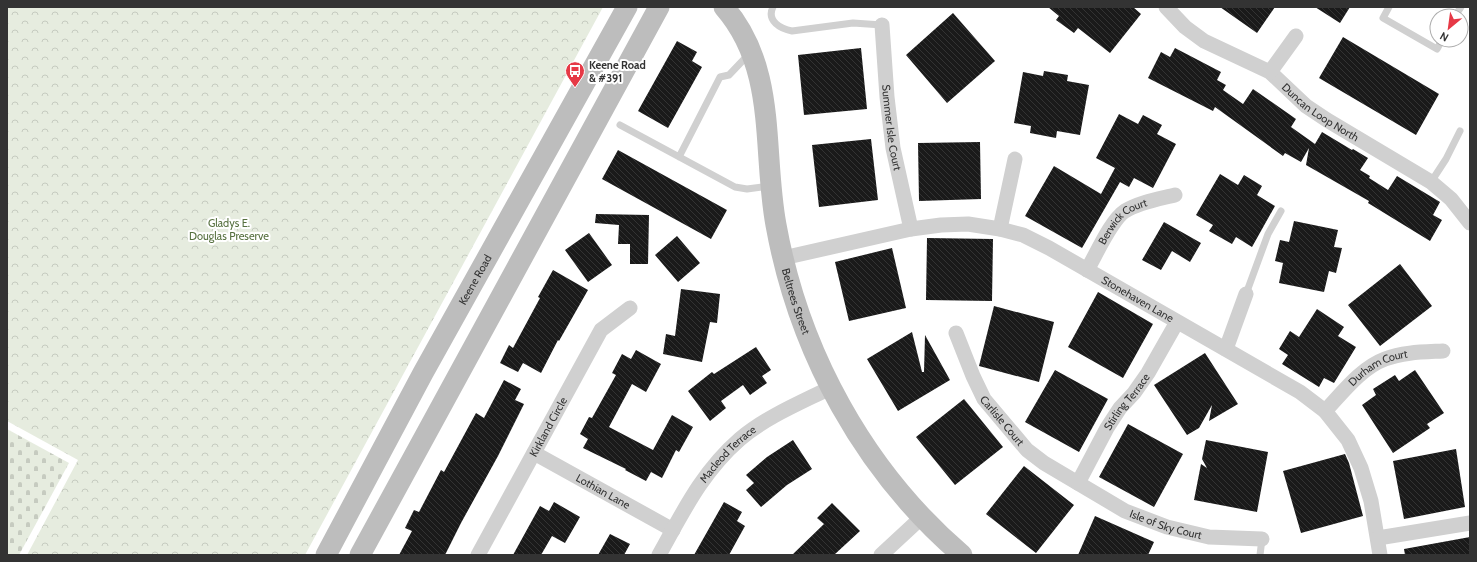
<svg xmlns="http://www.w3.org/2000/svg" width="1477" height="562" viewBox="0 0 1477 562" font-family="Cabin,sans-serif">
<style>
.cemetery{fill:url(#cemetery-stones)}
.park{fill:url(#park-crowns)}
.building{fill:url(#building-back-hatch)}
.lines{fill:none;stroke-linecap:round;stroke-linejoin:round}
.lane{stroke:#d0d0d0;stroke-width:7}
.street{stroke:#d0d0d0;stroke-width:15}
.secondary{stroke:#bdbdbd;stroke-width:21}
.labels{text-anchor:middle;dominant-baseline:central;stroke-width:4;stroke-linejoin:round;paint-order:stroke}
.poi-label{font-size:11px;font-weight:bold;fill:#333;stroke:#fff;text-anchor:start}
.street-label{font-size:11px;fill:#333;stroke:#fff}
.park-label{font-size:11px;fill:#56703f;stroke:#fff}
</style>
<defs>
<pattern id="cemetery-stones" width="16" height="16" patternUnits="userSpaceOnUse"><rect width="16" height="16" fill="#e6ecdf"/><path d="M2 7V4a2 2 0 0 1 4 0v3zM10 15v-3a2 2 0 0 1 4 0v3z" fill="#c6cbc0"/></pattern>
<pattern id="park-crowns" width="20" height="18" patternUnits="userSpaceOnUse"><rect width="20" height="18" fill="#e6ecdf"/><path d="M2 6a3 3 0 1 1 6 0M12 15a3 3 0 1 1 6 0" fill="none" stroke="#c6cbc0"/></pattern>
<pattern id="building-back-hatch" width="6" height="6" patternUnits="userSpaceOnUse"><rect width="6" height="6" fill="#1a1a1a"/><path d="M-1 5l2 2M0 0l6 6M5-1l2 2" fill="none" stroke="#333"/></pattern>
</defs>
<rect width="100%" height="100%" fill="#fff"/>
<path class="cemetery" d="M7,429L69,463L19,555H7Z"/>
<path class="park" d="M7,7H603L305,555H27L78,460L7,421Z"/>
<path class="building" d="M1048,7H1133L1141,14L1110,53L1078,28L1074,33L1056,20L1059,16Z
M1220,7H1275L1257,33Z
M1315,7H1350L1340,23Z
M953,13L995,61L947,103L906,55Z
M1343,37L1439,94L1416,135L1319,78Z
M677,41L697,52L692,61L702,67L668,128L638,111Z
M861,48L867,109L804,115L798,55Z
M1175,48L1221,72L1217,80L1226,85L1223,90L1243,104L1253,89L1296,119L1291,127L1315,144L1322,132L1352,150L1353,149L1368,158L1360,170L1370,176L1369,178L1388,190L1397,176L1440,202L1433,215L1442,220L1430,241L1368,203L1369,201L1306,165L1309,148L1301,162L1285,153L1283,156L1215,107L1213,111L1148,78L1161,52L1170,57Z
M1044,71L1068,75L1067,81L1089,85L1080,135L1057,131L1056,138L1030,133L1031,126L1014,123L1023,72L1043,76Z
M1119,114L1138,124L1143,115L1162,125L1157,134L1176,144L1153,188L1134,178L1129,187L1120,182L1082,248L1025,216L1054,166L1101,194L1115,168L1096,158Z
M871,139L878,200L819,207L812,145Z
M980,142L981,199L919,201L918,143Z
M618,150L727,210L711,239L602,179Z
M1220,174L1238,185L1244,175L1262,186L1257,195L1275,206L1252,247L1236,237L1232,244L1209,231L1213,225L1196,215Z
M596,214L649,215L648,264H630V244H618L619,225L595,223Z
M1294,221L1338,230L1334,247L1342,248L1336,273L1329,271L1324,292L1279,283L1283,263L1275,261L1280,240L1289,242Z
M1164,222L1201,243L1190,262L1172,251L1161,270L1142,260Z
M589,233L612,265L588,282L565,250Z
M677,236L700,263L678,282L655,255Z
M927,238L993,239L992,301L926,300Z
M892,248L906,308L849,321L835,262Z
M1400,264L1432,306L1380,346L1348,305Z
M553,270L588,290L559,341L558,340L541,373L523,363L518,372L500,363L509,345L513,348L540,298L538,297Z
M681,289L720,294L717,323L710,322L702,362L663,354L666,334L675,336Z
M1098,292L1153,324L1123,378L1068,347Z
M994,306L1054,322L1039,382L979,366Z
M1317,309L1344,327L1338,336L1356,347L1334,383L1324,378L1319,387L1282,364L1288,355L1279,349L1290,331L1299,337Z
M912,332L922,372H924L925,335L950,380L898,411L867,359Z
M756,347L771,370L762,376L767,383L750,395L743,385L721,401L726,408L710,421L688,391L712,372L714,374Z
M636,350L661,364L646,392L632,384L609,427L653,450L672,415L693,427L679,452L676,450L662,478L651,472L646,481L625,470L626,469L583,448L588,439L580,434L589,417L592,418L616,375L612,373L622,354L631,359Z
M1205,353L1238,404L1209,421L1212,405L1199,428L1187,435L1154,385Z
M1055,370L1108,399L1079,452L1025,422Z
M1415,370L1444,413L1427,424L1430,428L1393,453L1362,405L1376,395L1373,389L1395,375L1399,381Z
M504,380L521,389L515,400L524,404L498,456L461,523L445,555H399L412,531L405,528L414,510L419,512L441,470L444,472L476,413L484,418Z
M964,399L1003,447L955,485L916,437Z
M1128,424L1183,454L1154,507L1099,477Z
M793,440L812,469L787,485L761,507L746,490L754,483L746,475L767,457Z
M1206,440L1268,452L1257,512L1194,500L1201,464L1207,468L1202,459Z
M1456,449L1465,507L1404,519L1393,461Z
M1345,454L1349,463L1363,516L1301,533L1283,471Z
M1024,466L1074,505L1036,553L986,514Z
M554,502L580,517L565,543L552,536L541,555H513L540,506L549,511Z
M724,502L742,512L737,521L745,526L729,555H694Z
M832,503L860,531L834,555H792L824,524L817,518Z
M1095,516L1154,542L1148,555H1078Z
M610,534L630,544L624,555H598Z
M1470,537V555H1405L1404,549Z"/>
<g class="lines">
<path class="lane" d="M773,7C766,21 781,29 792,31L853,23L882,25
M1389,7L1383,18L1437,49L1442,40
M1455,16L1461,7
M620,125L735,187L747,189L770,186
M679,157L720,77L729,75L749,54
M1431,182L1446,159L1460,131
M1246,294L1268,234L1281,211
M1260,555L1262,539"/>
<g class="street">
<path id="s1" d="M1166,7L1185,27L1204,41L1270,72L1306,106L1327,120L1431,182L1451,199L1470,223"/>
<path id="s2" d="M882,25L887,97L893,148L911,229"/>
<path d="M1270,72L1296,36"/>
<path d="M1000,229L1015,159"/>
<path id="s3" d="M783,258L911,229L941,225L968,224L1000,229L1023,235L1049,248L1300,392L1325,411L1348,440L1361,468L1371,501L1380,555"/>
<path id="s4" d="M1087,270C1096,255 1111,220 1125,211C1140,202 1159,199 1175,195"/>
<path id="s5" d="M956,333L973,376L984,399L1027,450L1044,463L1125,511L1167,527L1209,537L1262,539"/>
<path d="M1226,349L1246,294"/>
<path id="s6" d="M1325,411C1343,392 1361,368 1385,359C1403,352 1424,352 1443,351"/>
<path id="s7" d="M534,453L673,530"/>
<path id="s8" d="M1078,483L1107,428L1120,408L1134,393L1148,373L1177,322"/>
<path d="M1378,538L1470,523"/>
<path id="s9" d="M478,555L601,330L630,308"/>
<path id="s10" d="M659,555C683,512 702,472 740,439C766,417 800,403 830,388"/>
<path d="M881,555L922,517"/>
</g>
<g class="secondary">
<path id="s11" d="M724,7C778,69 762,150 776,225C799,352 864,471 962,555"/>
<path id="s12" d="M326,555L423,373L627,7"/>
<path d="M360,555L659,7"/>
</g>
</g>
<defs>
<g id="bus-pin" transform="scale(1)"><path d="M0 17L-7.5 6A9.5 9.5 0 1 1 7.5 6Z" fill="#e63946" stroke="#fff"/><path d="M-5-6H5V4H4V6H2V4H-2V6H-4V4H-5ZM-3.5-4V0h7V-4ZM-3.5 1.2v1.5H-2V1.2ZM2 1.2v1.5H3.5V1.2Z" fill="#fff"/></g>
</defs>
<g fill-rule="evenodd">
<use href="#bus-pin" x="575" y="71"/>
</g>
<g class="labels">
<g class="poi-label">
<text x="589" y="65">Keene Road<tspan x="589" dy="13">&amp; #391</tspan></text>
</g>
<g class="street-label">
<text stroke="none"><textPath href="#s1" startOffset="189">Duncan Loop North</textPath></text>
<text stroke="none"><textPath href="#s2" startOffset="103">Summer Isle Court</textPath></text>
<text stroke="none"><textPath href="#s4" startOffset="62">Berwick Court</textPath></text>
<text stroke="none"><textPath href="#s12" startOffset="313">Keene Road</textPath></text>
<text stroke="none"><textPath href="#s3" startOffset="376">Stonehaven Lane</textPath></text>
<text stroke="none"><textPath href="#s11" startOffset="307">Beltrees Street</textPath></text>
<text stroke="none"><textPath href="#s6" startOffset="70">Durham Court</textPath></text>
<text stroke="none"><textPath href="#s8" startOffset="95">Stirling Terrace</textPath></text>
<text stroke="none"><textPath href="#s5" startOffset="100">Carlisle Court</textPath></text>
<text stroke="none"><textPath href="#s9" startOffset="146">Kirkland Circle</textPath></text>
<text stroke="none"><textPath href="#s10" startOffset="123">Macleod Terrace</textPath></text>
<text stroke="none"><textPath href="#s7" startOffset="79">Lothian Lane</textPath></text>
<text stroke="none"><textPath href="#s5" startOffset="297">Isle of Sky Court</textPath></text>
</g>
<g class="park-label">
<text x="229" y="223">Gladys E.<tspan x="229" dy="13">Douglas Preserve</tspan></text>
</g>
</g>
<rect width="1477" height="562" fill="none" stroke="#333333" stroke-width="16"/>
<g transform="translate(1449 28) rotate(209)"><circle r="19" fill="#ffffff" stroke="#adadad"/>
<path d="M0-3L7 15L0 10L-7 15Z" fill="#e63946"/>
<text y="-6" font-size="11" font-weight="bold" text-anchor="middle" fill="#333333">N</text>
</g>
</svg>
